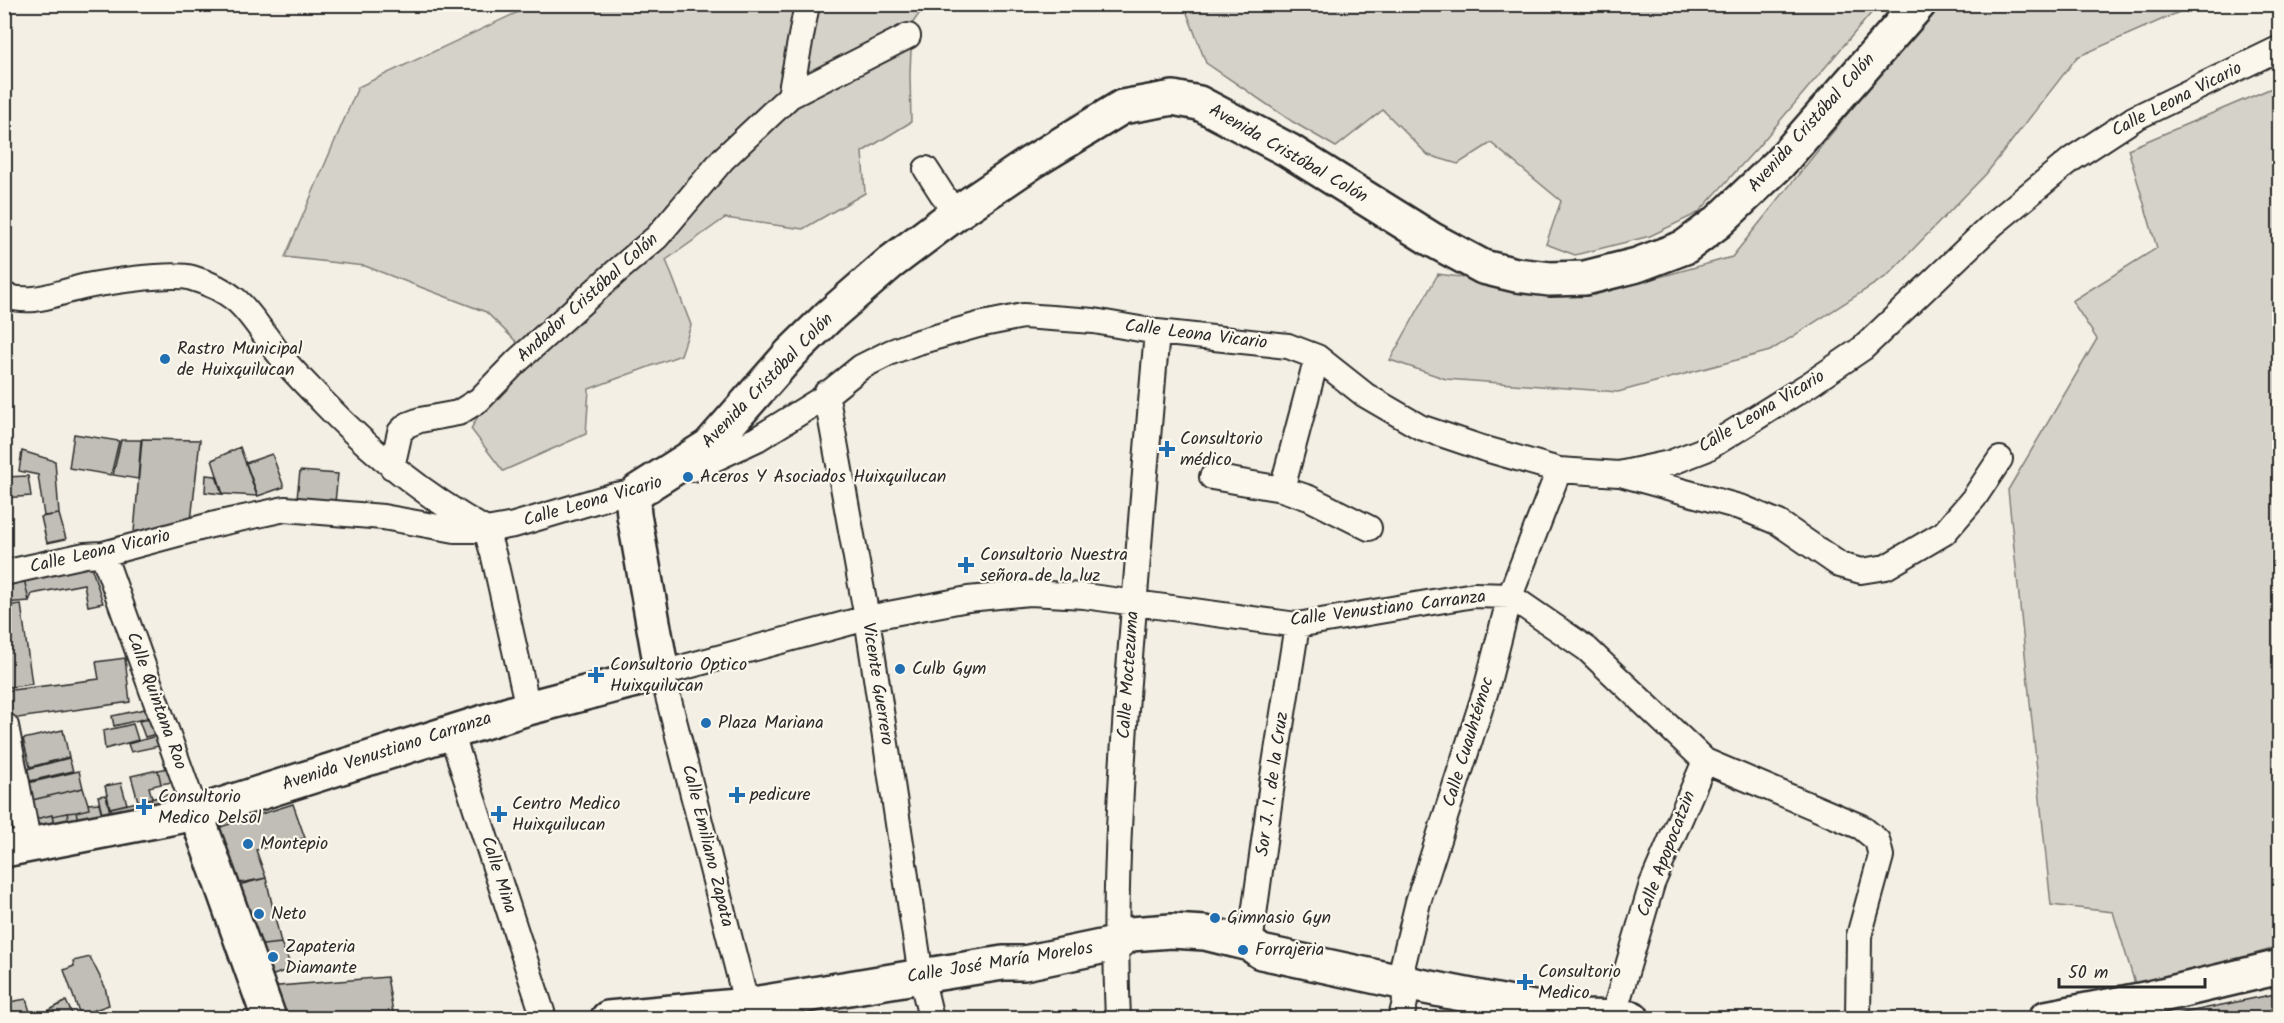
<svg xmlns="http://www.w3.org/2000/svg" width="2284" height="1023" viewBox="0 0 2284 1023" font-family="Kalam,sans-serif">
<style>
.green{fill:#d5d2c9;stroke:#807e7a;stroke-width:1.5}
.building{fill:#c0beb6;stroke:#2b2b2b;stroke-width:1.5}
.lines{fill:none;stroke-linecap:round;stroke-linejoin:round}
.street-casing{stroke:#2b2b2b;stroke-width:28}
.secondary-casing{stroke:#2b2b2b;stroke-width:38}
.primary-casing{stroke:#2b2b2b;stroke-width:38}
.street{stroke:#fbf7ec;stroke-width:24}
.secondary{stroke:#fbf7ec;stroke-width:33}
.primary{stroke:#fbf7ec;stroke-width:33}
.poi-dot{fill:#1f6fb2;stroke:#fbf7ec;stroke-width:2}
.labels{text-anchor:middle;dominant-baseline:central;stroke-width:4.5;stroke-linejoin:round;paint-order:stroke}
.street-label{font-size:18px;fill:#2b2b2b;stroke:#fbf7ec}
.poi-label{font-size:18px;fill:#2b2b2b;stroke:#fbf7ec;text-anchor:start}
</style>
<rect width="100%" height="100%" fill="#f3efe4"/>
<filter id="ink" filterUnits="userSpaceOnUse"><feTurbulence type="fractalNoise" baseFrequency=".0167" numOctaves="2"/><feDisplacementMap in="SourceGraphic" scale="12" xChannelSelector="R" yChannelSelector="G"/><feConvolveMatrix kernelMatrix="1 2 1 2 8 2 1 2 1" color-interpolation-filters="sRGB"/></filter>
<g filter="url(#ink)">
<path class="green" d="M533,5H925L912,24L910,74L911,122L862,152L865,193L803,229L725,218L666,260L691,325L681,355L589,389L586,434L503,471L471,429L483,407L534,359L486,312L365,266L285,257L358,87Z
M1184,5V4L1878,5L1757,148L1698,213L1650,236L1575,255L1546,244L1561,201L1491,143L1458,164L1428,155L1383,110L1336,147L1293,122L1206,63Z
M1942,5H2195L2077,57L1986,174L1887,276L1770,351L1618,392L1446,379L1390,360L1438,274L1594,295L1732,257L1915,30Z
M2279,85V947L2136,987L2113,912L2051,905L2008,490L2097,339L2072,301L2157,248L2128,149Z"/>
<path class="building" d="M74,434L119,441L111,475L69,468Z
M142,439L200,440L191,521L134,532Z
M121,440H141L138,479L113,475Z
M240,447L257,496L223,494L212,460Z
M22,451L55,461L59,514L44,516L38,475L19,471Z
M272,454L284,487L258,496L246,463Z
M300,471L338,474L335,502L297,498Z
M206,475L216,476L222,494L205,492Z
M28,476L31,496L4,498V477Z
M59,514L66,539L47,543L41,517Z
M91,566L103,603L88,606L84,584L32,594L29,601L24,579Z
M24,579L29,601L4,603V582Z
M21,604L32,684L4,688V606Z
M125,658L130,702L4,720V691L99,679L96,662Z
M145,709L147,718L114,726L112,716Z
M150,719L156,734L145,737L139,721Z
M133,724L138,740L105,749L103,731Z
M63,730L69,757L30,767L23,739Z
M156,736L159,746L131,752L128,744Z
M69,758L73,771L30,781L27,769Z
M168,768L173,782L161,784L158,770Z
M158,770L161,784L149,787L152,798L138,801L131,776Z
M79,771L83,788L32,800L28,783Z
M121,783L127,804L110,808L105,786Z
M6,787L12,813L4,814V788Z
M83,788L88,804L99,803L103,819L55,828L52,815L36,819L32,800Z
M176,793L179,803L113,817L111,808Z
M176,793L179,803L155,808L151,799Z
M106,795L111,817L103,819L98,796Z
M99,803L103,819L79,824L76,812L89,809L88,804Z
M293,804L305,838L256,850L266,878L230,885L211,830Z
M76,812L79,824L70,825L67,813Z
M12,813L17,835L4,838V814Z
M67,813L70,825L55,828L52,816Z
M52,815L55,828L38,831L36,819Z
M15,825L17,835H4V827Z
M266,878L281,943L254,946L235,886Z
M281,943L292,968L266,978L254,946Z
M90,957L105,987L109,1005L80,1015L64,970L74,966L73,961Z
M387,977L394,1018H279L267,987Z
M2280,993V1018H2174L2173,1015Z
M26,999L32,1018H4V1003Z
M66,1001L74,1018H35Z"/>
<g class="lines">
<g class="street-casing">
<path id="street" d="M790,96L908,36
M926,169L955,214
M4,296C33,304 48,296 75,289C96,283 172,272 192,278C247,294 250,320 284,360C296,375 311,389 324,403C372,453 424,495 484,529
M826,393L867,618L921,976L931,1018
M392,467L400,432L407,425L420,420L458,413L479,400L516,362L617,271L657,237L723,159L790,96L807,4
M693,469L757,439L820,400L861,367L891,352L915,343L978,325L1023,316L1094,321L1157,332L1288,346L1317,357L1365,395L1420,427L1482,448L1559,470L1619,474L1670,463L1706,449L1810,384L1863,348L1992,225L2072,159L2135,118L2280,48
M1624,475L1743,508L1779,523L1840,565L1861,571L1886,567L1944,533L1974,498L2000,459
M1212,477L1282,489L1309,498L1369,528
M1282,489L1317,357
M486,530L494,557L528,708
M103,554L196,813
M4,573L85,555L103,554L211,525L285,509L383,517L455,530H486L514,525L615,495L651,489
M6,726L29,845
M451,732L544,1018
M1250,944L1272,783L1297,625
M1613,1017L1652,884L1705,761
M750,1018L662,673L867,618L968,599L1030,593L1084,596L1297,625L1474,595L1510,596L1587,649L1705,761L1861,827L1877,840L1881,856L1859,936L1858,1018
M1118,1018C1113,906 1120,794 1128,682C1137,565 1147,449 1157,332
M1401,1018L1405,1002L1403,964L1418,902L1486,690L1510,596L1559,470"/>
</g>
<g class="secondary-casing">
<path id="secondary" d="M196,813L269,1018
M608,1018L747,1005L921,976L1003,963H1024L1115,944L1130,934L1171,931L1205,933L1250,944L1261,952L1405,983L1579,1017L1632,1018
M2046,1018L2145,999L2280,967"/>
</g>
<g class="primary-casing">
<path id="primary" d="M4,850L196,813L528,708L662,673L634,515L633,504L638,491L709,446L791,353L829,316L890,263L955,214L1032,162L1122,107L1173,98L1199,103L1288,150L1431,239L1483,267L1516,275L1550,279L1585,278L1637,265L1685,247L1718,222L1779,164L1919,4"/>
</g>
<use href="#street" class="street"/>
<use href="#secondary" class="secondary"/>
<use href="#primary" class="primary"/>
</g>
</g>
<g class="poi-dot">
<circle cx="165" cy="359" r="6"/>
<path d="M1164 440h6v6h6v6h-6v6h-6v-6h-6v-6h6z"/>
<circle cx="688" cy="477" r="6"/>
<path d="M963 556h6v6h6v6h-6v6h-6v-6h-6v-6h6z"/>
<circle cx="900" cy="669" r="6"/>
<path d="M593 666h6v6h6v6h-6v6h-6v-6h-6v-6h6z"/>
<circle cx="706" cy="723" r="6"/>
<path d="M734 786h6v6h6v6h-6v6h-6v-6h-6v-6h6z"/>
<path d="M141 798h6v6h6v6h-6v6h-6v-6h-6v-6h6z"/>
<path d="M496 805h6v6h6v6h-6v6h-6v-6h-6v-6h6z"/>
<circle cx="248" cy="844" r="6"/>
<circle cx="259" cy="914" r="6"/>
<circle cx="1215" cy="918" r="6"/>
<circle cx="1243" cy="950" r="6"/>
<circle cx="273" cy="957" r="6"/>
<path d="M1522 973h6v6h6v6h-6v6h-6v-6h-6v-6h6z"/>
</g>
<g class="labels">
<g class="street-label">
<text transform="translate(2177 100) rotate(-27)">Calle Leona Vicario</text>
<text transform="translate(1812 123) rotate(-48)">Avenida Cristóbal Colón</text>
<text transform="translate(1288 154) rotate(30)">Avenida Cristóbal Colón</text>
<text transform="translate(588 298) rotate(-42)">Andador Cristóbal Colón</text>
<text transform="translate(1196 335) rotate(7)">Calle Leona Vicario</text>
<text transform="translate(768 381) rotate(-46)">Avenida Cristóbal Colón</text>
<text transform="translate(1762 412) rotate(-31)">Calle Leona Vicario</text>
<text transform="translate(593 502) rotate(-16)">Calle Leona Vicario</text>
<text transform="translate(100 552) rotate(-13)">Calle Leona Vicario</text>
<text transform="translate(1388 609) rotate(-7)">Calle Venustiano Carranza</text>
<text transform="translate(1129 675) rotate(-86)">Calle Moctezuma</text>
<text transform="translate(877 684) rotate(81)">Vicente Guerrero</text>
<text transform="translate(156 701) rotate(70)">Calle Quintana Roo</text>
<text transform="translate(1469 742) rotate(-73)">Calle Cuauhtémoc</text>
<text transform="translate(387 752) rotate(-18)">Avenida Venustiano Carranza</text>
<text transform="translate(1273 784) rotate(-82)">Sor J. I. de la Cruz</text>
<text transform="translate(707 846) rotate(76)">Calle Emiliano Zapata</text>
<text transform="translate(1667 854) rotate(-69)">Calle Apopocatzin</text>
<text transform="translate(498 875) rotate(72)">Calle Mina</text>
<text transform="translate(1000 963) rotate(-9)">Calle José María Morelos</text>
</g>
<g class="poi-label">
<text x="177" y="349">Rastro Municipal<tspan x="177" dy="21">de Huixquilucan</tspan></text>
<text x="1180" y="439">Consultorio<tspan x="1180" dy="21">médico</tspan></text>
<text x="700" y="477">Aceros Y Asociados Huixquilucan</text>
<text x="980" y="555">Consultorio Nuestra<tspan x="980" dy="21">señora de la luz</tspan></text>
<text x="610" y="665">Consultorio Optico<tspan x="610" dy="21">Huixquilucan</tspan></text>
<text x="912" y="669">Culb Gym</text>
<text x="718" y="723">Plaza Mariana</text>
<text x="750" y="795">pedicure</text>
<text x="158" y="797">Consultorio<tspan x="158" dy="21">Medico Delsol</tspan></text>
<text x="512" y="804">Centro Medico<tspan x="512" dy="21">Huixquilucan</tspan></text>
<text x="260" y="844">Montepio</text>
<text x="271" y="914">Neto</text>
<text x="1227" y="918">Gimnasio Gyn</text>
<text x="285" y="947">Zapateria<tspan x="285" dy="21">Diamante</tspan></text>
<text x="1255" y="950">Forrajeria</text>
<text x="1538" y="972">Consultorio<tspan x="1538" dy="21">Medico</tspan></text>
</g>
</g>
<rect width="2284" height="1023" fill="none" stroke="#fbf7ec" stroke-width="24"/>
<rect x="12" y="12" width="2260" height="999" fill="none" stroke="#2b2b2b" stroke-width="2" filter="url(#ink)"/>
<path d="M2059 978v9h146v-9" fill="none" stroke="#2b2b2b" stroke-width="3"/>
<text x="2068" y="978" font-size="18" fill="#2b2b2b" stroke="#fbf7ec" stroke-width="4.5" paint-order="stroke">50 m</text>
</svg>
